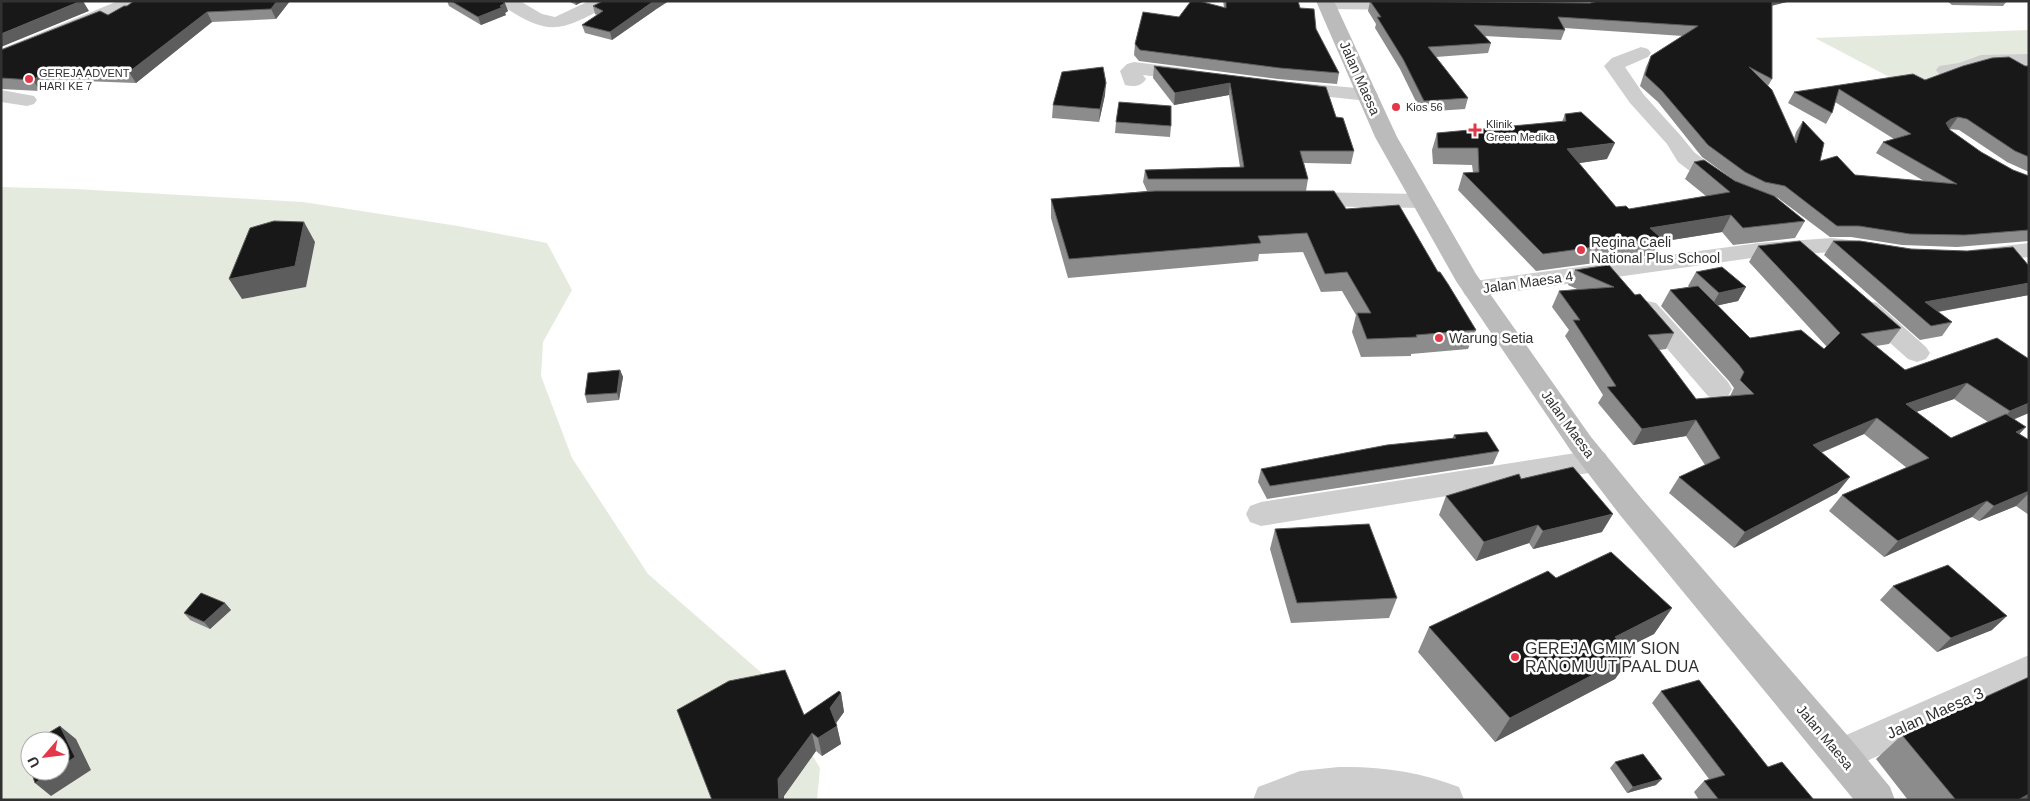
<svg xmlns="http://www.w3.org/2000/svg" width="2030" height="801" viewBox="0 0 2030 801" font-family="Helvetica,sans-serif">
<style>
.green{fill:#e4eadd;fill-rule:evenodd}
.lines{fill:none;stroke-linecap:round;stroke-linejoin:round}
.street{fill:#cecece;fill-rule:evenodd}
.secondary{fill:#bbb;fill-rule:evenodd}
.wall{fill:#8c8c8c;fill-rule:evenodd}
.shaded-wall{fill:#5d5d5d}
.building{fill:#181818;stroke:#5d5d5d}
.poi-dot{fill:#e2384a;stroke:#fff;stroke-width:2}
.labels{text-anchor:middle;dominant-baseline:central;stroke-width:5;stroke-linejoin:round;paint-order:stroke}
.far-poi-label{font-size:11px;fill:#313131;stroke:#fff;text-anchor:start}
.street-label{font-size:14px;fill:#313131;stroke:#fff}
.poi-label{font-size:14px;fill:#313131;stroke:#fff;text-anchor:start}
.near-poi-label{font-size:16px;fill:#313131;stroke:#fff;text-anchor:start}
.near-street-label{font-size:16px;fill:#313131;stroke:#fff}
</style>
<rect width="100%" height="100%" fill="#fff"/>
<path class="green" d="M2029,30V83L1897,81L1815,38Z
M1,187L75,189L303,202L458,226L547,243L572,290L543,342L541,376L572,458L648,574L764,675L820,768L817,800H1ZM30,741H60V771H30Z"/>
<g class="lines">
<path class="street" d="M118,1H143L140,5L1,62V49Z
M498,1H520L542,14L555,17L589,1H612L609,5C560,32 550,37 501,5Z
M1320,1H1413L1416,5L1413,9L1407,10L1327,9L1321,8L1318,4Z
M1641,47L1648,49L1651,53L1648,57L1625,67L1644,95L1681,136L1694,152L1731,180L1734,185L1731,190L1723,192L1715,190L1678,162L1667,144L1630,103L1604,66L1612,58Z
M2029,54V66C2015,66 1999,65 1985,67C1969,69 1957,79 1939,74L1936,70L1939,66L1959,63L1981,55Z
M1134,62L1190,69L1197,71L1200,75L1197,79L1190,81L1143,75L1146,79C1141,87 1133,87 1125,85L1120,71L1127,64Z
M1290,82L1368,89L1375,91L1378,95L1375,99L1368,101L1283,92L1280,88L1283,84Z
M1,90L34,96L37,100L34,104L27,106L1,102Z
M1303,192L1422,194L1430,196L1433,201L1430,206L1422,208L1303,206L1295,204L1292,199L1295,194Z
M1832,238L1875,243L1879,248L1875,253L1867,255L1832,252L1759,257L1474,297L1465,295L1462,289L1465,283L1474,281L1759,243Z
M2029,243V257L1979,262L1971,260L1967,255L1971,250Z
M1647,301L1656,303L1728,382L1732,389L1728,396L1718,399L1708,396L1638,315L1634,309L1638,303Z
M1868,301L1877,303L1926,347L1930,353L1926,359L1917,362L1908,359L1859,315L1855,309L1859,303Z
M1595,450L1605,453L1609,461L1605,469L1595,472L1261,526L1250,522L1246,514L1250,506L1261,502Z
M2029,655V686L1854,767L1841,772L1828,767L1823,755L1828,743Z
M1339,767C1381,766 1420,772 1459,787L1464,800H1253L1258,787L1300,771Z"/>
<path class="secondary" d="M1316,1H1334L1397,137L1476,274L1591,437L1642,499L1854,743L1890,787L1895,800H1854L1620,515L1571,451L1456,281L1375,137Z"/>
</g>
<path class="wall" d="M290,1L276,19L212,22L136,83L56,80L40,91L1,89V50L108,15L127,6Z
M447,1H502L508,11L505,13L506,15L481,25L449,6Z
M568,1H584L576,5Z
M1223,1H1298L1300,8L1316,29L1339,73L1337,84L1278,79L1139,61L1134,55L1135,44L1224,7Z
M1370,1L1590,3H1594L1592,1H1791L1772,5V79L1768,86L1794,139L1796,132L1803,121L1820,161L1855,175L1924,181L1876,153L1883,142L1894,139L1835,102L1832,113L1826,124L1788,103L1794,92L1925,80L2029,66V172L2007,162L1959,130L1949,129L1950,130L1981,152L2013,170L2029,176V241L1957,247L1902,245L1851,237H1830L1778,198L1775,197L1805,221L1795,238L1733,245L1722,232L1659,242L1653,255L1536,271L1458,190L1463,173L1473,172L1472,165L1433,164L1432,150L1437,133L1562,122L1565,114L1607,159L1579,163L1616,207L1629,209L1706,196L1685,179L1694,162L1738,183L1702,157L1658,102L1640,86L1646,67L1651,56L1683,36L1564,28L1565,30L1561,40L1485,36L1491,43L1488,53L1436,57L1468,98L1465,109L1421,112L1400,69L1375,28L1376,24L1368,11Z
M1947,1H2007L2003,6L1952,5Z
M593,6L655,10L612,40L585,33L582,25L597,15L595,14Z
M1154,66L1326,87L1336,117L1354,151L1351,164L1304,163L1308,179L1306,191L1346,209L1438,272L1476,330L1468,349L1411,354V356L1361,357L1352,332L1356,315L1342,291L1321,292L1303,252L1259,254L1258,261L1068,278L1051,218V199L1147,191L1143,182L1145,170L1240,167L1229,95L1174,105L1153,78Z
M1105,95L1099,122L1052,118L1053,105Z
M1116,122L1171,126L1170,137L1115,133Z
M1833,241L1911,249L2029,266V295L1938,312L1952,322L1942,336L1920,340L1824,255Z
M1758,246L1901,328L1889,344L1876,346L1905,370L1997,338L2014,419L2020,434L2029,440V515L2016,506L1979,521L1972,517L1884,557L1829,511L1842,495L1907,468L1864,434L1821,453L1837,493L1734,548L1669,493L1679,477L1705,465L1686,436L1633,445L1598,403L1603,395L1565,336L1569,330L1552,307L1559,291L1577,289L1568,285L1575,270L1635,295L1674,333L1666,349L1659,350L1696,399L1730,396L1734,388L1729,381L1661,306L1670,290L1689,287L1688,286L1696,272L1746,287L1738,301L1718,305L1750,338L1824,349L1827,347L1749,262ZM1954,399L1988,422L1951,438L1916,412Z
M620,370L623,377L619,400L587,403L585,395Z
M1454,435L1499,451L1493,464L1267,499L1258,482L1261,469L1452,439Z
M1521,479L1602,532L1533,549L1529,543L1476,561L1439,515L1446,496Z
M1275,529L1397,598L1389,618L1291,623L1270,549Z
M1556,578L1672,608L1654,634L1626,648L1633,654L1615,679L1495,742L1418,652L1429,627Z
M1893,586L1992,630L1937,652L1880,600Z
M225,603L231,610L210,629L190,620L184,613Z
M1661,691L1768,767L1814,800H1699L1694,792L1704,781L1709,779L1652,703Z
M841,693L844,712L836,723L841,744L822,756L816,751L784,796L712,800L804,715Z
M1902,735L2029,800H1908L1876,759Z
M1615,762L1656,785L1627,793L1610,768Z"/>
<path class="shaded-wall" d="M81,1H83L89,11L1,47V34Z
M277,1H290L276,19L271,9Z
M575,1H584L576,5Z
M654,1H669L655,10L612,40L610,32Z
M1770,1H1791L1767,7Z
M505,3L508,11L505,13L506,15L481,25L478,17Z
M207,12L212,22L136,83L129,72Z
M49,69L56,80L40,91L33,80Z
M1106,83L1105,95L1099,122L1100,109Z
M1230,83L1229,95L1174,105L1175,93Z
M1958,117L1950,128L1943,130L1946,123L1951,119Z
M1615,143L1607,159L1560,166L1567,149Z
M1731,215L1722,232L1659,242L1661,238L1650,228Z
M304,222L315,242L306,287L242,299L229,279Z
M2029,283V295L1919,315L1925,302Z
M1746,287L1738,301L1711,307L1719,293Z
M620,370L623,377L619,400L617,393Z
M1967,383L1954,399L1893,420L1906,404Z
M2029,403V413L1996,427L2010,411Z
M1877,418L1864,434L1801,461L1813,445Z
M1696,420L1686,436L1633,445L1642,429Z
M2026,427L2011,443L2016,432Z
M1850,477L1837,493L1734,548L1745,532Z
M2029,491V493L2016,506L1979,521L1994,506Z
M1987,501L1972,517L1884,557L1898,541Z
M1613,514L1602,532L1533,549L1543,531Z
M1538,525L1529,543L1476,561L1484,542Z
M225,603L231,610L210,629L204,622Z
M1672,608L1654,634L1598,662L1615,637Z
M2007,616L1992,630L1937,652L1951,638Z
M1633,654L1615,679L1495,742L1510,718Z
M841,693L844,712L834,726L830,708Z
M60,726L76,739L91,770L51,796L35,783L54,771H60Z
M837,726L841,744L822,756L818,738Z
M812,733L816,751L784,796V800H779L778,779Z
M1662,779L1656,785L1627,793L1633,787Z
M2029,794V800H2018Z"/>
<path class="building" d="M1,1H81L1,34Z
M134,1H277L271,9L207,12L129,72L49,69L33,80L1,78V50L100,11L108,15L124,6H127Z
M451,1H502L505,3L500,6L503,7L478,17Z
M603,1H654L610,32L582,25L603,11L593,6Z
M1191,1H1199L1226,8V1H1298L1300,8L1314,9L1316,29L1339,73L1280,68L1140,50L1135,44L1143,12L1179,17Z
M1370,1L1590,3L1598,1H1772V79L1749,67L1772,90L1796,143L1803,121L1824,143L1820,161L1837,156L1855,175L1957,184L1883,142L1911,134L1839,89L1832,113L1794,92L1913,74L1925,80L1963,66L1992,58L2009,57L2025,66H2029V157L2015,151L1967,119L1958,117L1951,119L1946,123L1950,130L1981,152L2013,170L2029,176V230L1965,235L1910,234L1859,226H1837L1785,186L1765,182L1745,172L1708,145L1662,91L1645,75L1651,56L1698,26L1558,17L1565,30L1474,25L1491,43L1428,47L1468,98L1424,101L1403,59L1377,17H1381Z
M1154,66L1326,87L1336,117L1343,118L1354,151H1300L1308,179H1148L1145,170L1244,167L1230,83L1175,93Z
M1103,67L1106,83L1100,109L1053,105L1062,72Z
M1119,102L1171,106V126L1116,122Z
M1581,112L1615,143L1567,149L1616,207L1626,206L1629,209L1730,192L1694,162L1704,160L1735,181L1774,196L1805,221L1743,228L1731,215L1650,228L1661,238L1543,254L1463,173L1479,172L1478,148H1438L1437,133L1566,121L1565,114Z
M1155,191H1334L1346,209L1399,205L1438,272H1440L1448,284L1476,330L1416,335L1417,337L1367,339L1357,313H1371L1347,272L1325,274L1307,233L1258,236L1261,243L1069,259L1051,199Z
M274,221L304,222L295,266L229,279L250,228Z
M1800,241L1901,328L1861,334L1905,370L1997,338L2029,359V403L2010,411L1967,383L1906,404L1951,438L2006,414L2026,427L2016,432L2029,440V491L1994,506L1987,501L1898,541L1842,495L1929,458L1877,418L1813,445L1850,477L1745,532L1679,477L1720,458L1696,420L1642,429L1607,387L1616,386L1573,320H1580L1559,291L1614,287L1575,270L1609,265L1635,295L1640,294L1674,333L1648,335L1696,399L1754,394L1740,380L1744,372L1739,365L1670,290L1698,286L1750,338L1801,330L1824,349L1840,333L1758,246Z
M1833,241H1860L1911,249L1967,251L2013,247L2029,266V283L1925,302L1952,322L1931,326Z
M1722,267L1746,287L1719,293L1696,272Z
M620,370L617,393L585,395L588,373Z
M1487,432L1499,451L1270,486L1261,469L1387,445L1456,438L1454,435Z
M1573,467L1613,514L1543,531L1538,525L1484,542L1446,496L1519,474L1521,479Z
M1369,524L1397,598L1297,603L1275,529Z
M1611,552L1672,608L1615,637L1633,654L1510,718L1429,627L1548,571L1556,578Z
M1948,565L2007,616L1951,638L1893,586Z
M201,593L225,603L204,622L184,613Z
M785,670L804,715L839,691L841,693L830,708L837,726L818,738L812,733L778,779L779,800H712L677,710L729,681Z
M2029,677V794L2018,800H1956L1902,735Z
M1699,680L1768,767L1782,762L1814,800H1719L1704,781L1725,775L1661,691Z
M60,726L75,757L60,767V741H35Z
M30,744V766L25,747Z
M1643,754L1662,779L1633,787L1615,762Z
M31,771H54L35,783Z"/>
<g class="poi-dot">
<circle cx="29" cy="79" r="5"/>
<circle cx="1396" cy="107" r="5"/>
<path d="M1472.5 122.5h5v5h5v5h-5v5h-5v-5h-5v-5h5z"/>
<circle cx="1581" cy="250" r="5"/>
<circle cx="1439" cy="338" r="5"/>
<circle cx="1515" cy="657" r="5"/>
</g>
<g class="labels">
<g class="far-poi-label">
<text x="39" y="73">GEREJA ADVENT<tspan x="39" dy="13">HARI KE 7</tspan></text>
<text x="1406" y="107">Kios 56</text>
<text x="1486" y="124">Klinik<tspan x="1486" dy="13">Green Medika</tspan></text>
</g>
<g class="street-label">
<text transform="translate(1360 78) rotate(66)">Jalan Maesa</text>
<text transform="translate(1528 282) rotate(-8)">Jalan Maesa 4</text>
<text transform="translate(1568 424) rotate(54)">Jalan Maesa</text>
<text transform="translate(1825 737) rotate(50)">Jalan Maesa</text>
</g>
<g class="poi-label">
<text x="1591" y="242">Regina Caeli<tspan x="1591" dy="16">National Plus School</tspan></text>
<text x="1449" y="338">Warung Setia</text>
</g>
<g class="near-poi-label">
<text x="1525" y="648">GEREJA GMIM SION<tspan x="1525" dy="18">RANOMUUT PAAL DUA</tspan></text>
</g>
<g class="near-street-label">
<text transform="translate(1935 713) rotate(-24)">Jalan Maesa 3</text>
</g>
</g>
<rect width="2030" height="801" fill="none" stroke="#313131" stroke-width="5"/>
<g transform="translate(45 756) rotate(242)"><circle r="24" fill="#ffffff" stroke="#adadad"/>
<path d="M0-4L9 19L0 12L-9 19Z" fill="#e2384a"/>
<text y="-8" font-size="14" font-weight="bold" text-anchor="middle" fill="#313131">U</text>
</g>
</svg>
